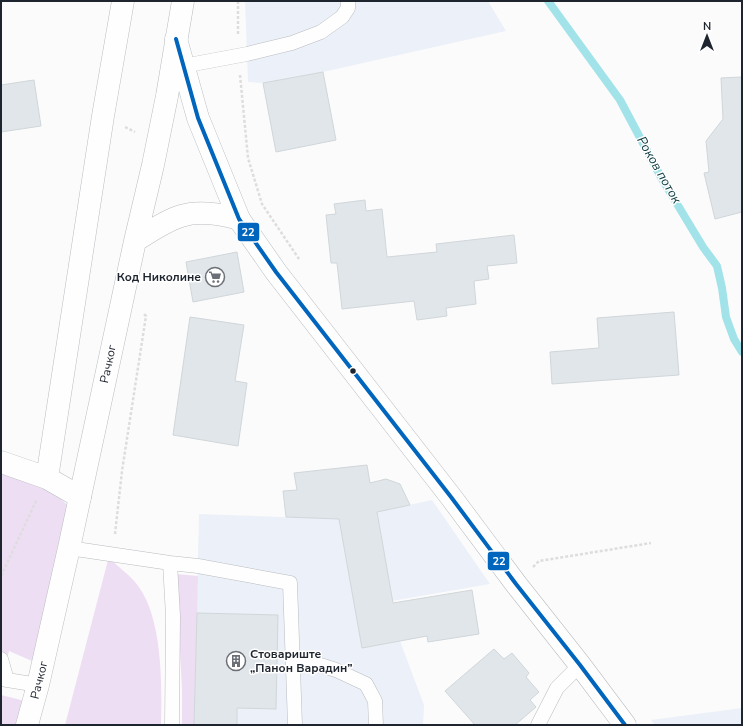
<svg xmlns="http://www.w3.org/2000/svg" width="743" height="726" viewBox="0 0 743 726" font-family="'Nunito Sans',sans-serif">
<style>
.built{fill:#ecf0f8}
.green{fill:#eedef3}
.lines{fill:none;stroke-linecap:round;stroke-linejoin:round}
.stream{stroke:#a2e2e9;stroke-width:8}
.building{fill:#e0e6ea;stroke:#d0d6d9}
.service-casing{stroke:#b9bcc0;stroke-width:15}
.minor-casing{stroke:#b9bcc0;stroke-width:23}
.tertiary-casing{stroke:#b9bcc0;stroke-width:23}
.primary-casing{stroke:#b9bcc0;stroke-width:23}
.path{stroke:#ddd;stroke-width:2.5;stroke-dasharray:3 2;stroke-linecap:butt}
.service{stroke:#fefefe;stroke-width:14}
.minor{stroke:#fefefe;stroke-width:22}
.tertiary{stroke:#fefefe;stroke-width:22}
.primary{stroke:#fefefe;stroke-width:22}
.bus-1-casing{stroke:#fff;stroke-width:7}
.bus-1{stroke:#0065bd;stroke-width:4}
.bus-dot{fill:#1f252f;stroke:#fff;stroke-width:1.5}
.labels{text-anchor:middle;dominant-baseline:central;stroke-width:3;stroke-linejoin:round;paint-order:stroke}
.poi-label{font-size:12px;font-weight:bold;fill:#1f252f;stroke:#fff;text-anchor:end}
.street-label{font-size:12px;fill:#1f252f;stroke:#fff}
.water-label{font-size:13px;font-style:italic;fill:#144044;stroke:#fff}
.line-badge{stroke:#fff;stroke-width:1.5}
.badge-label{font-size:11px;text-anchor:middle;font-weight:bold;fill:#fff}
</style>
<rect width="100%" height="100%" fill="#fbfbfb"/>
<path class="built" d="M245,1H488L506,31L323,72L263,83L248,82Z
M432,500L490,584L392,601L377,512Z
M199,514L339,519L362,648L400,641L424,705L423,725H194Z
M742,708V725H655L651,720Z"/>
<path class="green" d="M1,469L50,489L78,515L32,661L9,651L4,670L1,669Z
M108,560L112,561C120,568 128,574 135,582C163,614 162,685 161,725H65Z
M176,574L198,576L194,725H182V690Z
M1,695L29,702L23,725H1Z"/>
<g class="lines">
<path class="stream" d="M548,1L620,100L662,179L703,247L717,266L722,288L726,317L734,339L742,352"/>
</g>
<path class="building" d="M323,72L336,140L276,152L263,83Z
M742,77V212L715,219L704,173L709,172L706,141L723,119L721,78Z
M34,80L41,126L1,132V85Z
M365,200L366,211L382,209L387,257L437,252L436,244L514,235L517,263L487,266L489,279L474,281L476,304L446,308L447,316L417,320L414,301L342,309L337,263H331L326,215L336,214L334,204Z
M237,252L244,292L193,302L186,262Z
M674,312L679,375L552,384L550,352L599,348L597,318Z
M190,317L244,325L235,381L247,383L238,446L173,435Z
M367,465L370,483L386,479L400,484L410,505L377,512L393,603L472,590L479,634L428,642L427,636L362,648L339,519L286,517L283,491L297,490L294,473Z
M197,613L278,615L276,709L237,708V725H194Z
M494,649L504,659L512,653L529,673L526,677L539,692L530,700L536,707L515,725H475L445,691Z"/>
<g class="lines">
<g class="service-casing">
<path id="service" d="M183,66L247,54L292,43L321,32L342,17L348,8V1
M69,548L170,563L198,566L290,583L295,725
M170,563L173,616L172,725
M292,656L336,670L366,684L375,701L376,725
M1,659L7,680
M1,679L38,685
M538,725L557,688L580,665"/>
</g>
<g class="minor-casing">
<path id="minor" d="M1,462L47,478L80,497
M47,478L103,116L123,1"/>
</g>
<g class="tertiary-casing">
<path id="tertiary" d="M176,39L198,118L239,219L276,272L451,497L516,584L580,665L625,725"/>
</g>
<g class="primary-casing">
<path id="primary" d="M135,241C149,232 165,221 181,216C200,210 221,214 239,219
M27,725L38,685L69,548L135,241L153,165L167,96L183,1"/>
</g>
<path class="path" d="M238,1V36
M240,75L248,158L262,204L299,259
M125,127L135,132
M115,534L122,471L146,316L144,314
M533,567L539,561L651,543
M1,576L37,499"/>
<use href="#service" class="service"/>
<use href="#minor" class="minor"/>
<use href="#tertiary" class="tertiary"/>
<use href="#primary" class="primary"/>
<g class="bus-1-casing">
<path id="bus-1" d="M176,39L198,118L239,219L276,272L451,497L516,584L580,665L625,725"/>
</g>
<use href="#bus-1" class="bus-1"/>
</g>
<defs>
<g id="supermarket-ring" transform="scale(1)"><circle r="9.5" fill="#fff" stroke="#6c7076" stroke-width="1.5"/><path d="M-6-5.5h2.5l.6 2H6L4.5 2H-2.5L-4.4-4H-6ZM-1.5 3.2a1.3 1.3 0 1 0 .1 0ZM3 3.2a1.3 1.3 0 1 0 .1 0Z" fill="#6c7076"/></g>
<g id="building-ring" transform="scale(1)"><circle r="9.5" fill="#fff" stroke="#6c7076" stroke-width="1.5"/><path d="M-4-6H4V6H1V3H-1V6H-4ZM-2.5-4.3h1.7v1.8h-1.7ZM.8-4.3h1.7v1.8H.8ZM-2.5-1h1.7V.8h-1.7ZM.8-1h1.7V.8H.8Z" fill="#6c7076"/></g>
</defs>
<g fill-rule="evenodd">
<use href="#supermarket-ring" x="215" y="277"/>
<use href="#building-ring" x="236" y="661"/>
</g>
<circle class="bus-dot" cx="353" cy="371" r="3.5"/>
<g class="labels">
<g class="poi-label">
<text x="201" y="277">Код Николине</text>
<text x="250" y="654" text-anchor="start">Стовариште<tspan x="250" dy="14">„Панон Варадин”</tspan></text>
</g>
<g class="street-label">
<text transform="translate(108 364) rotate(-78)">Рачког</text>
<text transform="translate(39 680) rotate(-76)">Рачког</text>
</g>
<g class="water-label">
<text transform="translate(659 170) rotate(60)">Роков поток</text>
</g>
</g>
<g class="line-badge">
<rect x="237" y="222" width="23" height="20" rx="4" fill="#0065bd"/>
<rect x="487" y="551" width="23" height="20" rx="4" fill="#0065bd"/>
</g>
<g class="badge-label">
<text x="248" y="236">22</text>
<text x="499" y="565">22</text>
</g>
<rect width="743" height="726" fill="none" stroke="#1f252f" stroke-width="4"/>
<g transform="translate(707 36)" stroke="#ffffff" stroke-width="3" paint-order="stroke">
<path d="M0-3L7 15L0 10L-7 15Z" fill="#1f252f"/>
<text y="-6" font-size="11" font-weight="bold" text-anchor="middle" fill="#1f252f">N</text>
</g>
</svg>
